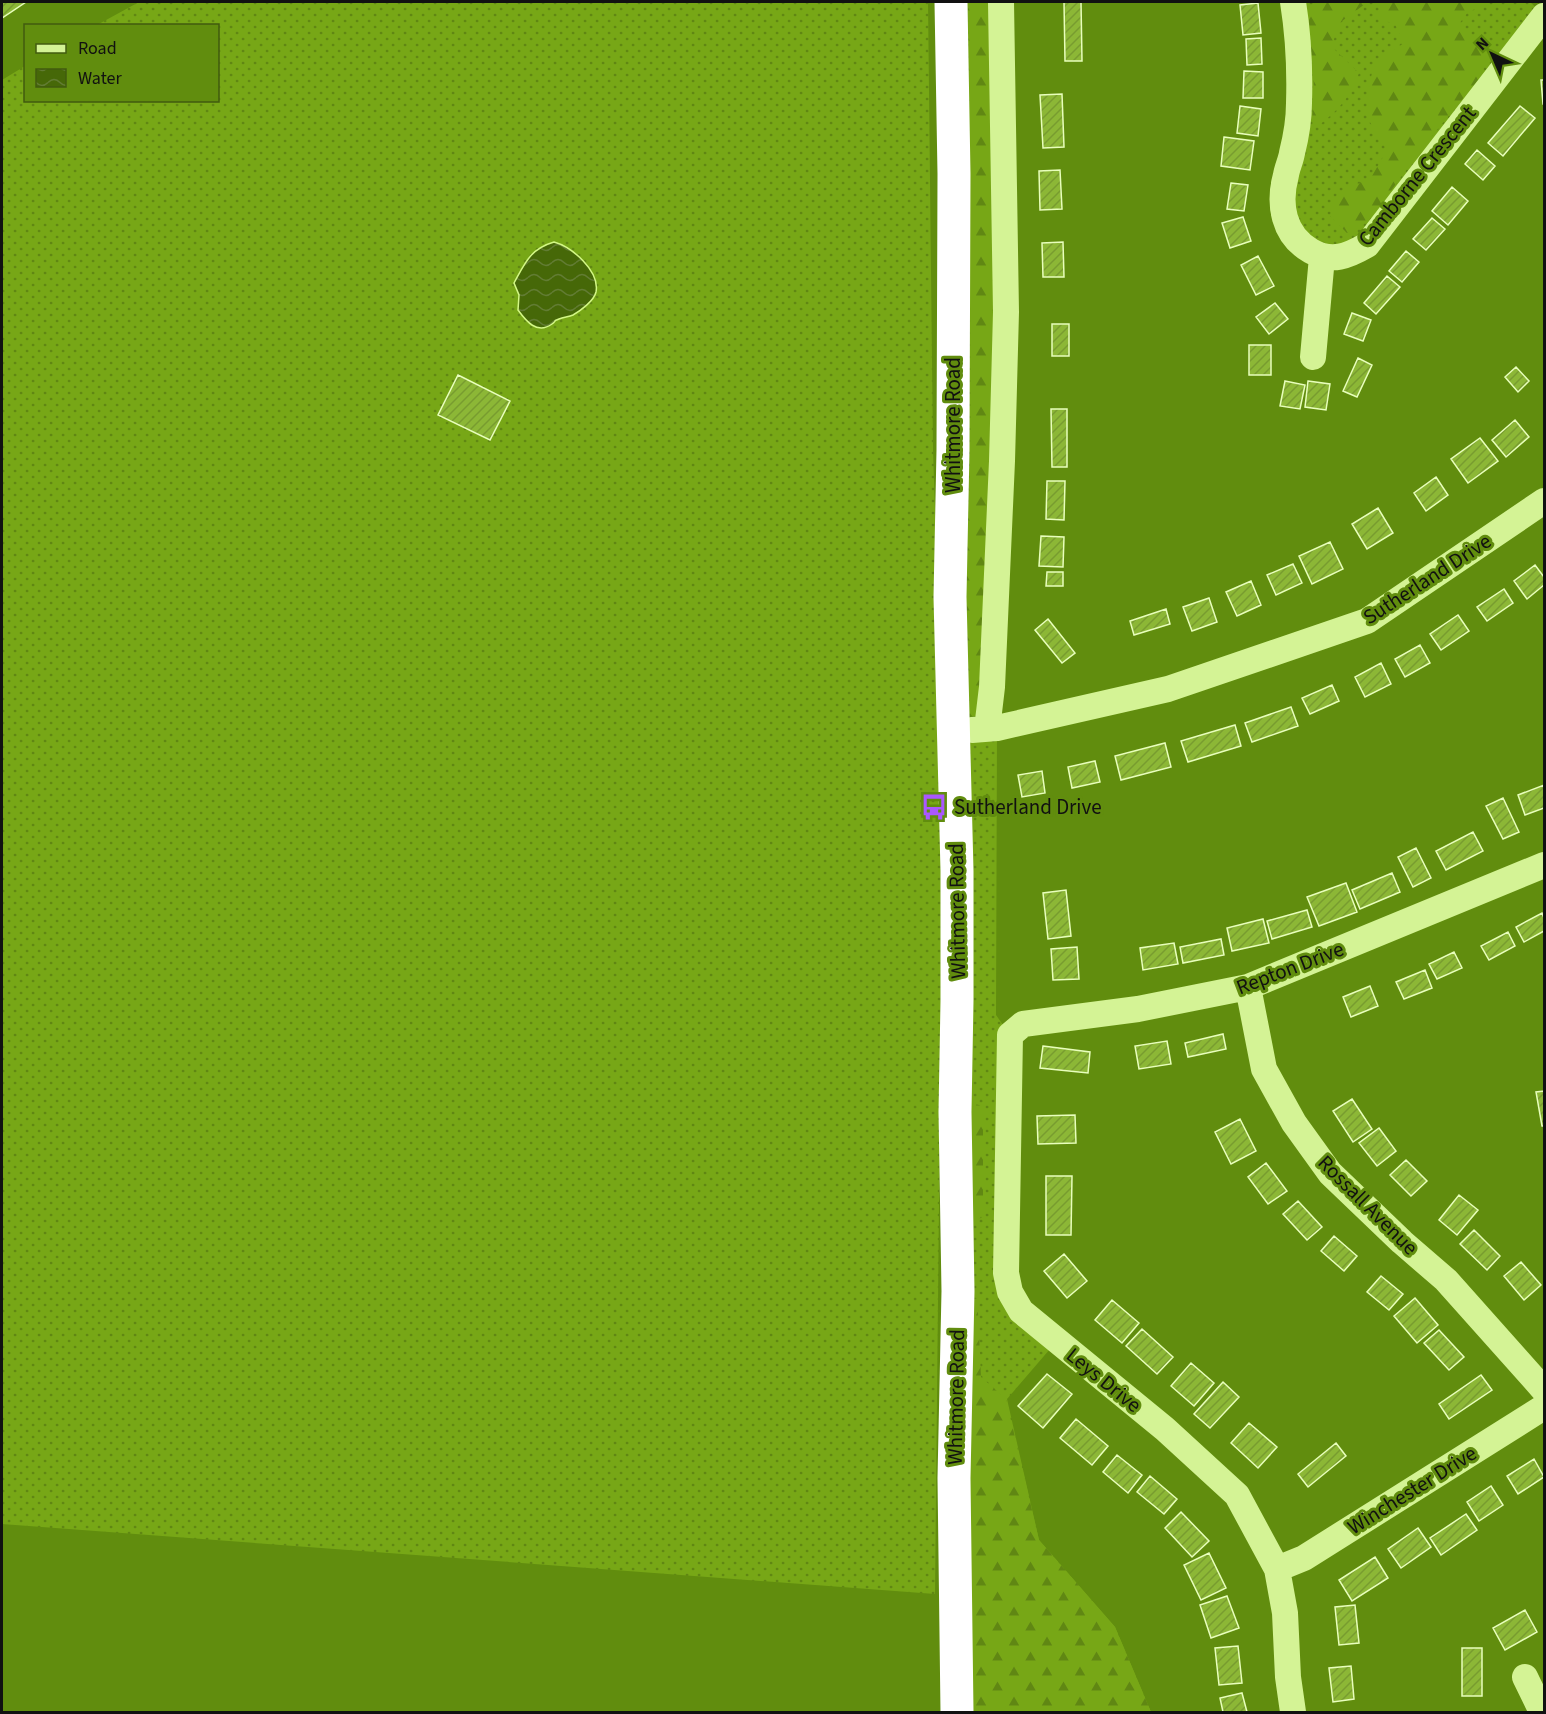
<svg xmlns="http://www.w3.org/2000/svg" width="1546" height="1714" viewBox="0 0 1546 1714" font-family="'Source Sans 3',sans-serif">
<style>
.grass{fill:url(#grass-dots)}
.forest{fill:url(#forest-firs)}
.water{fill:url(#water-waves);stroke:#d3f786;stroke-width:1.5}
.building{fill:url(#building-hatch);stroke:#e8febc;stroke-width:1.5}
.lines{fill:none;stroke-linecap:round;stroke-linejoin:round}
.minor{stroke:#d4f395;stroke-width:26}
.highway{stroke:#fff;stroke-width:33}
.labels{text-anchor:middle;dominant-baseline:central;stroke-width:6;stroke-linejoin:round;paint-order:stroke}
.street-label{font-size:21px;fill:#111;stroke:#618d0e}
.poi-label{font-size:21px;fill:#111;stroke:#618d0e;text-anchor:start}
</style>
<defs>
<pattern id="grass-dots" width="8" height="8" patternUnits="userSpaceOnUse" patternTransform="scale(1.5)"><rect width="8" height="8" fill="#77a716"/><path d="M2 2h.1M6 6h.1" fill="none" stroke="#608713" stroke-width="1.8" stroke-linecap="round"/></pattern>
<pattern id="forest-firs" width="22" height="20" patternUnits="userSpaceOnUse" patternTransform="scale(1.5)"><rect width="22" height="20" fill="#77a716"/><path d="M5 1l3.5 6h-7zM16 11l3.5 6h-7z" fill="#608713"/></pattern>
<pattern id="water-waves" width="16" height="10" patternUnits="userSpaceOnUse" patternTransform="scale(1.5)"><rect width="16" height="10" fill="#466808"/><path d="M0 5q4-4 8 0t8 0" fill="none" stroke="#627c34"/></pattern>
<pattern id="building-hatch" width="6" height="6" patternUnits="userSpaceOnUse" patternTransform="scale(1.5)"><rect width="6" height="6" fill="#8cb736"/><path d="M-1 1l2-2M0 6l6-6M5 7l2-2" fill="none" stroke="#789c2f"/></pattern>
</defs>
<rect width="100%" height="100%" fill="#618d0e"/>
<path class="grass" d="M139,2H928L933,450L947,873L940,1105L935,1594L2,1524V80L25,66L26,100H218V26L97,25Z
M951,2H1001L992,687L954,732L997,728L996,1015L1010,1035L1006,1273L1056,1342L1007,1399L1039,1540L1115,1627L1151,1712H957Z
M1293,2H1530L1544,15L1367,245L1304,247L1285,176Z"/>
<path class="forest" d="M968,2H991L995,327L985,716H972L962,702L971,426Z
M1316,2H1365V4L1338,24L1332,47L1359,73C1352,95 1338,111 1319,125L1312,121L1314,87L1308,8Z
M1377,2H1487L1485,5L1468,12L1459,24C1469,34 1481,40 1490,51L1480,78L1423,147L1371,218L1347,233L1330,216L1336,196L1372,176L1387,150L1368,119V92L1374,63L1404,43L1395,24L1382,20Z
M975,1104L979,1105L983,1108V1217L974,1221L967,1214V1116Z
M965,1298L980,1299L978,1312L981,1377L1006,1399L1039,1540L1115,1627L1151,1712H968Z"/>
<path class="water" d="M554,242C572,247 600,271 596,292C594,301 580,311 573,315C569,317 564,317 559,319C551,322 559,319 552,324C537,335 526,321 518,310L519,295L514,283C525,263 530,249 554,242Z"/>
<path class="building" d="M2,2H26L2,18Z
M1064,2H1081L1082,61H1065Z
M1258,3L1261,33L1243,35L1240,5Z
M1261,38L1262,64L1247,65L1246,39Z
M1244,71L1263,72V98H1243Z
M1541,80H1544V104H1543Z
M1062,94L1064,147L1043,148L1040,95Z
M1240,106L1261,109L1258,136L1237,133Z
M1520,106L1535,118L1503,156L1488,143Z
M1224,137L1254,141L1250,170L1221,166Z
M1477,150L1495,166L1483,180L1465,164Z
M1060,170L1062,209L1040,210L1039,171Z
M1231,183L1248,185L1244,211L1227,209Z
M1452,187L1468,201L1448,225L1432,211Z
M1243,217L1251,241L1230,248L1222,223Z
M1432,218L1445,229L1426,250L1413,239Z
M1063,242L1064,277H1043L1042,243Z
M1406,251L1419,262L1402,282L1389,271Z
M1258,256L1274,286L1256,295L1241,265Z
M1387,276L1400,287L1376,314L1364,303Z
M1275,303L1288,319L1269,334L1256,317Z
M1352,313L1371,320L1363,341L1344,334Z
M1052,324H1069V356H1052Z
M1249,345H1271V375H1249Z
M1358,358L1372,365L1357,397L1343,391Z
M1516,367L1529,381L1518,392L1505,377Z
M458,375L510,401L490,440L438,415Z
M1285,381L1305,385L1300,409L1280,406Z
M1308,381L1330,384L1326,410L1305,407Z
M1051,409H1067V467H1052Z
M1515,420L1529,437L1506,457L1492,440Z
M1480,438L1498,461L1468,483L1451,459Z
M1436,477L1448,495L1426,511L1414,493Z
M1047,481H1065L1064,520L1046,519Z
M1378,508L1393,533L1367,549L1352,524Z
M1041,536L1064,537L1063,567L1039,566Z
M1330,542L1343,569L1312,584L1299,556Z
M1293,564L1302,583L1276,595L1267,575Z
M1535,565L1544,577V585L1527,599L1514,581Z
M1047,572H1063V586H1046Z
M1251,581L1261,605L1237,616L1226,592Z
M1504,589L1513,603L1487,621L1477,607Z
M1209,598L1217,622L1192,631L1183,607Z
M1166,609L1170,624L1134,635L1130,621Z
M1458,615L1469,631L1441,650L1430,634Z
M1048,619L1075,653L1062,663L1035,630Z
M1420,645L1430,663L1405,677L1395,659Z
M1381,663L1391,684L1365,697L1355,677Z
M1332,685L1339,701L1310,714L1302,698Z
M1291,707L1298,726L1252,742L1245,723Z
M1235,725L1241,746L1188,762L1181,741Z
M1165,743L1171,767L1121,780L1115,756Z
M1095,761L1100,782L1072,788L1068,767Z
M1042,771L1045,793L1022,797L1018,775Z
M1544,785V808L1525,815L1518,795Z
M1503,798L1519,832L1503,839L1486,806Z
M1473,832L1483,851L1446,870L1436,851Z
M1416,848L1431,878L1413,887L1398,857Z
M1392,873L1400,892L1360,909L1352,890Z
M1346,883L1357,912L1319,926L1307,897Z
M1066,890L1071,936L1048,939L1043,893Z
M1307,910L1312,927L1272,939L1267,921Z
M1542,913L1544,918V931L1524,942L1516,927Z
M1263,919L1269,943L1232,951L1227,928Z
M1508,932L1515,946L1489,960L1481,946Z
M1221,939L1224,955L1183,963L1180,947Z
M1174,943L1178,964L1143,970L1140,948Z
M1077,947L1079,979L1053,980L1051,949Z
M1454,952L1462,968L1437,979L1429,964Z
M1425,970L1432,988L1404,999L1396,982Z
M1370,986L1378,1006L1351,1017L1343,997Z
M1223,1034L1226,1049L1188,1057L1185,1043Z
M1167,1041L1171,1064L1139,1069L1135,1046Z
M1043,1046L1090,1052L1088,1073L1040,1068Z
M1544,1091V1126H1542L1536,1092Z
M1352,1099L1372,1129L1353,1142L1333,1111Z
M1075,1115L1076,1143L1038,1144L1037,1116Z
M1240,1119L1256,1151L1231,1164L1215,1132Z
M1379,1128L1396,1151L1377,1166L1359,1143Z
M1406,1160L1427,1181L1411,1196L1390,1175Z
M1266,1163L1287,1191L1268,1204L1248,1177Z
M1046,1176H1072L1071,1235H1046Z
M1459,1195L1478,1210L1457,1235L1439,1220Z
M1298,1201L1322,1227L1307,1240L1283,1214Z
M1474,1230L1500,1256L1487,1270L1460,1244Z
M1334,1236L1357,1256L1344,1271L1321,1251Z
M1064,1254L1087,1281L1067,1298L1044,1271Z
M1521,1262L1541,1285L1524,1300L1504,1276Z
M1381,1276L1403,1294L1389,1310L1367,1292Z
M1415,1298L1438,1325L1417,1343L1394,1316Z
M1112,1300L1139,1323L1122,1343L1095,1320Z
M1142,1329L1173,1357L1157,1374L1126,1346Z
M1439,1330L1464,1357L1449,1370L1424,1343Z
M1191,1363L1214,1383L1194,1406L1171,1386Z
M1047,1374L1072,1394L1043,1428L1018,1406Z
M1481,1375L1492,1390L1449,1419L1439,1404Z
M1223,1382L1239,1397L1210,1428L1194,1414Z
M1076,1419L1108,1446L1092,1465L1060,1438Z
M1249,1423L1277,1447L1258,1468L1231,1443Z
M1336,1443L1346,1456L1308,1487L1298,1474Z
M1117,1455L1142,1475L1128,1493L1103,1472Z
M1534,1459L1544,1477L1518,1494L1507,1476Z
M1150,1476L1177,1499L1164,1514L1137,1492Z
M1491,1486L1503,1505L1479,1521L1467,1502Z
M1181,1512L1209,1541L1192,1557L1165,1528Z
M1466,1514L1477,1530L1441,1555L1430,1538Z
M1418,1528L1431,1547L1401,1568L1388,1549Z
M1209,1553L1226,1588L1201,1600L1184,1565Z
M1375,1557L1388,1578L1352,1601L1339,1580Z
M1227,1596L1239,1628L1211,1638L1200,1605Z
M1355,1605L1359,1643L1339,1645L1335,1607Z
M1525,1610L1537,1632L1505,1650L1493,1628Z
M1238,1646L1242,1683L1219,1685L1215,1648Z
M1462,1648H1482V1696H1462Z
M1351,1666L1354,1699L1333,1702L1329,1668Z
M1242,1693L1247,1712H1223L1220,1698Z"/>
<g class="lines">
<path class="minor" d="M1293,2C1298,33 1300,71 1299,103C1299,119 1296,137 1292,153C1291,160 1287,168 1286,175C1278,204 1283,235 1311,251C1332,263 1348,256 1367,245L1544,16
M1313,357L1322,257
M987,729L992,687L1002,461L1006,312L1001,2
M972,730L997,728L1168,689L1367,621L1544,501
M1248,987L1264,1069L1294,1123L1330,1173L1402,1242L1446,1280L1544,1390
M1277,1569L1304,1558L1544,1407
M1525,1677L1542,1712
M1293,1712L1288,1677L1285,1613L1277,1569L1237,1495L1165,1429L1021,1311L1010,1292L1006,1273L1010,1035L1023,1024L1138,1009L1248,987L1544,865"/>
<path class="highway" d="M951,2L954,174L953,450L950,597L957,871V1001L955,1112L958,1291L954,1478L957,1712"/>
</g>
<defs>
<g id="bus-bare" transform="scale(2.07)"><path d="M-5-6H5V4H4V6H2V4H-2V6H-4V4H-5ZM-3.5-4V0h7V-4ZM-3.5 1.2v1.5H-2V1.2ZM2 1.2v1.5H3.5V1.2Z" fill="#aa57ff" stroke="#618d0e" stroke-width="2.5" paint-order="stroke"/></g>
</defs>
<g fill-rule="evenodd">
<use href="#bus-bare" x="934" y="807"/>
</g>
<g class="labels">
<g class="street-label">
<text transform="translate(1417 176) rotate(-51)">Camborne Crescent</text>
<text transform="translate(953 425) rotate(-90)">Whitmore Road</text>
<text transform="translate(1427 579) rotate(-33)">Sutherland Drive</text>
<text transform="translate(957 911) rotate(-91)">Whitmore Road</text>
<text transform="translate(1290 968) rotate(-21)">Repton Drive</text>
<text transform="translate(1368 1205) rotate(45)">Rossall Avenue</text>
<text transform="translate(1104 1380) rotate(39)">Leys Drive</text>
<text transform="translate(956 1397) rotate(-89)">Whitmore Road</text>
<text transform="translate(1412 1490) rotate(-32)">Winchester Drive</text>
</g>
<g class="poi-label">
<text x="954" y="807">Sutherland Drive</text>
</g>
</g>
<rect width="1546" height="1714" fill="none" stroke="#111111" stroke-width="6"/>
<rect x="24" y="24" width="195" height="78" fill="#618d0e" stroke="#415b0f" stroke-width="1.5"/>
<rect x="36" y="44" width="30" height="9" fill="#d4f395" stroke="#415b0f" stroke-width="1.5"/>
<text x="78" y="54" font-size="18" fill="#111111">Road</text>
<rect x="36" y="69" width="30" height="18" fill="url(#water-waves)" stroke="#415b0f" stroke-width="1.5"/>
<text x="78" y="84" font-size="18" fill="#111111">Water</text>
<g transform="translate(1492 54) rotate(316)" stroke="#618d0e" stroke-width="4.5" paint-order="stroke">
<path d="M0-4.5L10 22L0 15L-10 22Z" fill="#111111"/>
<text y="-9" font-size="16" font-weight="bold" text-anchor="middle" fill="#111111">N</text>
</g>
</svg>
